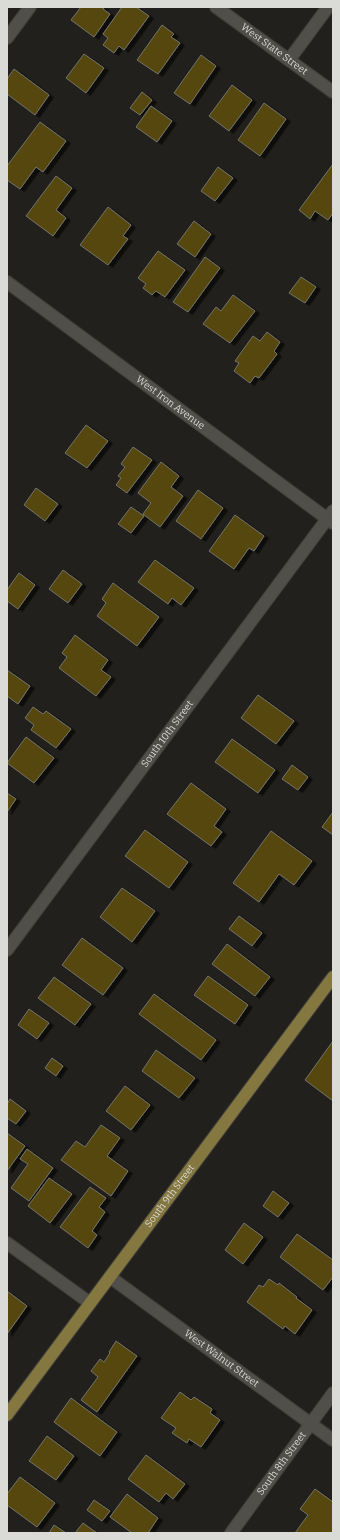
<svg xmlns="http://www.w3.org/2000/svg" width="340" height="1540" viewBox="0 0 340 1540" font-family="Bitter,serif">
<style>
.building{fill:#544709;stroke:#74736e;filter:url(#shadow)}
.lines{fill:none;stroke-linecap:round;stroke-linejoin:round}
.minor-casing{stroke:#3d3c39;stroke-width:14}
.tertiary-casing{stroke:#3d3c39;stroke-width:14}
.primary-casing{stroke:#3d3c39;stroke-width:14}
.minor{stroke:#504f4a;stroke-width:12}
.tertiary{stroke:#504f4a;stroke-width:12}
.primary{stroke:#84773f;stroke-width:12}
.labels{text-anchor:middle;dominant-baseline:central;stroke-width:3;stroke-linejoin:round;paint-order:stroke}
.street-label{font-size:10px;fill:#dadad7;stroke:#21201c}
</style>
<defs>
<filter id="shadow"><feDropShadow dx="4.5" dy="2.5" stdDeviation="0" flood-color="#0009"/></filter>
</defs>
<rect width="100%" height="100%" fill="#21201c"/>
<path class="building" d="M81,7H104L103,9L110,14L94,37L71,20Z
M122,7H136L149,16L124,50L119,46L114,53L103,45L108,38L103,34Z
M162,25L174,34L171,37L180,43L158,74L137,60Z
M84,54L104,68L86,93L66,78Z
M201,55L216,66L190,104L174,93Z
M14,69L49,95L35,115L7,94V79Z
M232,85L252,100L229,131L209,116Z
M142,92L152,100L140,115L130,108Z
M264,103L286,119L260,156L238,140Z
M151,106L172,121L157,142L136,127Z
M40,122L66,141L43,172L36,167L20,189L7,180V166Z
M333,164V213L328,220L315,211L310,219L299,210Z
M218,167L233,178L215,201L201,191Z
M56,176L72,188L56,210L66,218L53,236L26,216Z
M108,207L131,225L123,236L128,239L108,265L80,245Z
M194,221L211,234L195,257L177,244Z
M158,251L185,270L165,297L156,291L152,295L143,288L146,284L138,278Z
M205,257L220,268L188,312L173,302Z
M301,277L316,287L305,303L289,293Z
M233,295L255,311L230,343L203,324L216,307L221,311Z
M267,332L280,342L274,351L277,354L259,378L255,376L250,383L234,371L239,363L235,361L253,336L260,341Z
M86,425L108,441L87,468L65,453Z
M133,447L152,460L127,493L116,485L121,478L118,476L125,467L121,464Z
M161,462L179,476L171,487L183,496L160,527L143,514L151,503L138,493Z
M36,488L58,504L45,521L24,505Z
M198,490L223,508L201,539L176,521Z
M131,507L144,516L131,533L118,524Z
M235,515L264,536L254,551L249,548L234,569L209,551Z
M155,560L194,588L181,605L172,598L168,604L138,582Z
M63,570L82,584L68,603L49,589Z
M19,573L35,585L18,609L7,601V590Z
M113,583L159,617L137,646L97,616L106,603L102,599Z
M75,635L108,660L101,670L111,677L96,696L59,668L67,657L62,653Z
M7,670L30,686L18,704L7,696Z
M258,695L294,721L276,744L241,718Z
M33,707L43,714L46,711L71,729L56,748L31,730L34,725L25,718Z
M26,737L54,758L34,783L7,763Z
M232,739L275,770L258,793L215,762Z
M292,765L308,777L298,790L282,779Z
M191,783L226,809L214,826L222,832L211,846L167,814Z
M7,793L16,799L7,812Z
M333,812V835L322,827Z
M145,830L188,862L169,888L125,856Z
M271,831L312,861L294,885L279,874L259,902L233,883Z
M122,888L155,911L132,942L100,917Z
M239,916L262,933L252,946L229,929Z
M82,938L123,968L103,995L62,965Z
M227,944L270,977L255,996L212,964Z
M208,976L248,1005L235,1024L194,995Z
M54,977L91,1004L75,1025L38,998Z
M154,994L216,1040L201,1060L139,1014Z
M29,1009L49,1023L37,1039L18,1025Z
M333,1041V1101L305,1080Z
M156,1050L195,1078L179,1098L142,1071Z
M52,1058L63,1066L56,1076L45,1068Z
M125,1086L150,1105L131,1130L106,1111Z
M10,1099L26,1111L16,1124L7,1118V1104Z
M101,1125L120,1138L107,1156L128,1171L111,1196L61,1160L76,1141L85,1147Z
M7,1133L25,1146L7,1171Z
M27,1149L53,1168L29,1201L11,1188L28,1164L20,1159Z
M49,1178L72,1194L50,1223L28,1206Z
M90,1187L106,1198L99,1207L105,1212L92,1231L97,1235L88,1248L60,1227Z
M273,1191L289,1203L278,1217L263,1206Z
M244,1223L263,1237L243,1264L225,1250Z
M297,1234L333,1260V1277L323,1290L280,1257Z
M269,1279L278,1285L279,1283L297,1297L296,1298L312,1310L295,1334L285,1326L283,1329L247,1302L259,1285L263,1287Z
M7,1291L27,1306L7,1334Z
M116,1341L137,1356L97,1412L81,1400L98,1377L91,1371L100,1359L104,1362L110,1353L109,1352Z
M180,1392L191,1400L194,1397L212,1409L210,1413L220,1420L201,1447L189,1439L187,1443L172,1433L176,1428L161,1418Z
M71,1398L117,1432L100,1456L54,1422Z
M47,1436L74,1456L56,1480L29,1461Z
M146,1455L185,1484L173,1499L166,1493L159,1502L128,1479Z
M20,1477L55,1503L37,1527L7,1505V1494Z
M315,1489L333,1502V1533H295L308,1515L300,1509Z
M127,1494L158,1518L148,1533H132L110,1517Z
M94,1500L110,1511L102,1521L87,1510Z
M83,1523L97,1533H75Z
M54,1525L66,1533H49Z"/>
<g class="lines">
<g class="minor-casing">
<g id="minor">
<path id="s1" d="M216,7L333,92"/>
<path d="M7,38L30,7"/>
<path d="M289,60L328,7"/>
<path id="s2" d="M7,950L333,511"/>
<path d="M7,1243L90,1303"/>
<path id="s3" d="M110,1277L333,1440"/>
<path id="s4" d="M231,1533L333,1393"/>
</g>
</g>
<g class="tertiary-casing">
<g id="tertiary">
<path id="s5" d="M7,282L333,523"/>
</g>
</g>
<g class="primary-casing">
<g id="primary">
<path id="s6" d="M7,1415L333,977"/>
</g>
</g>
<use href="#minor" class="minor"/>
<use href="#tertiary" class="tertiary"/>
<use href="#primary" class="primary"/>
</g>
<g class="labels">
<g class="street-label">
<text stroke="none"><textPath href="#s1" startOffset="72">West State Street</textPath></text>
<text stroke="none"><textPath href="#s5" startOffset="203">West Iron Avenue</textPath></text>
<text stroke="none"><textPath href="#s2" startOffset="269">South 10th Street</textPath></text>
<text stroke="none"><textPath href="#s6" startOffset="273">South 9th Street</textPath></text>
<text stroke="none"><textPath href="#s3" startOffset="138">West Walnut Street</textPath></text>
<text stroke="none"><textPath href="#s4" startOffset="86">South 8th Street</textPath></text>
</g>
</g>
<rect width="340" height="1540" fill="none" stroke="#dadad7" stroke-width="16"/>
</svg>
